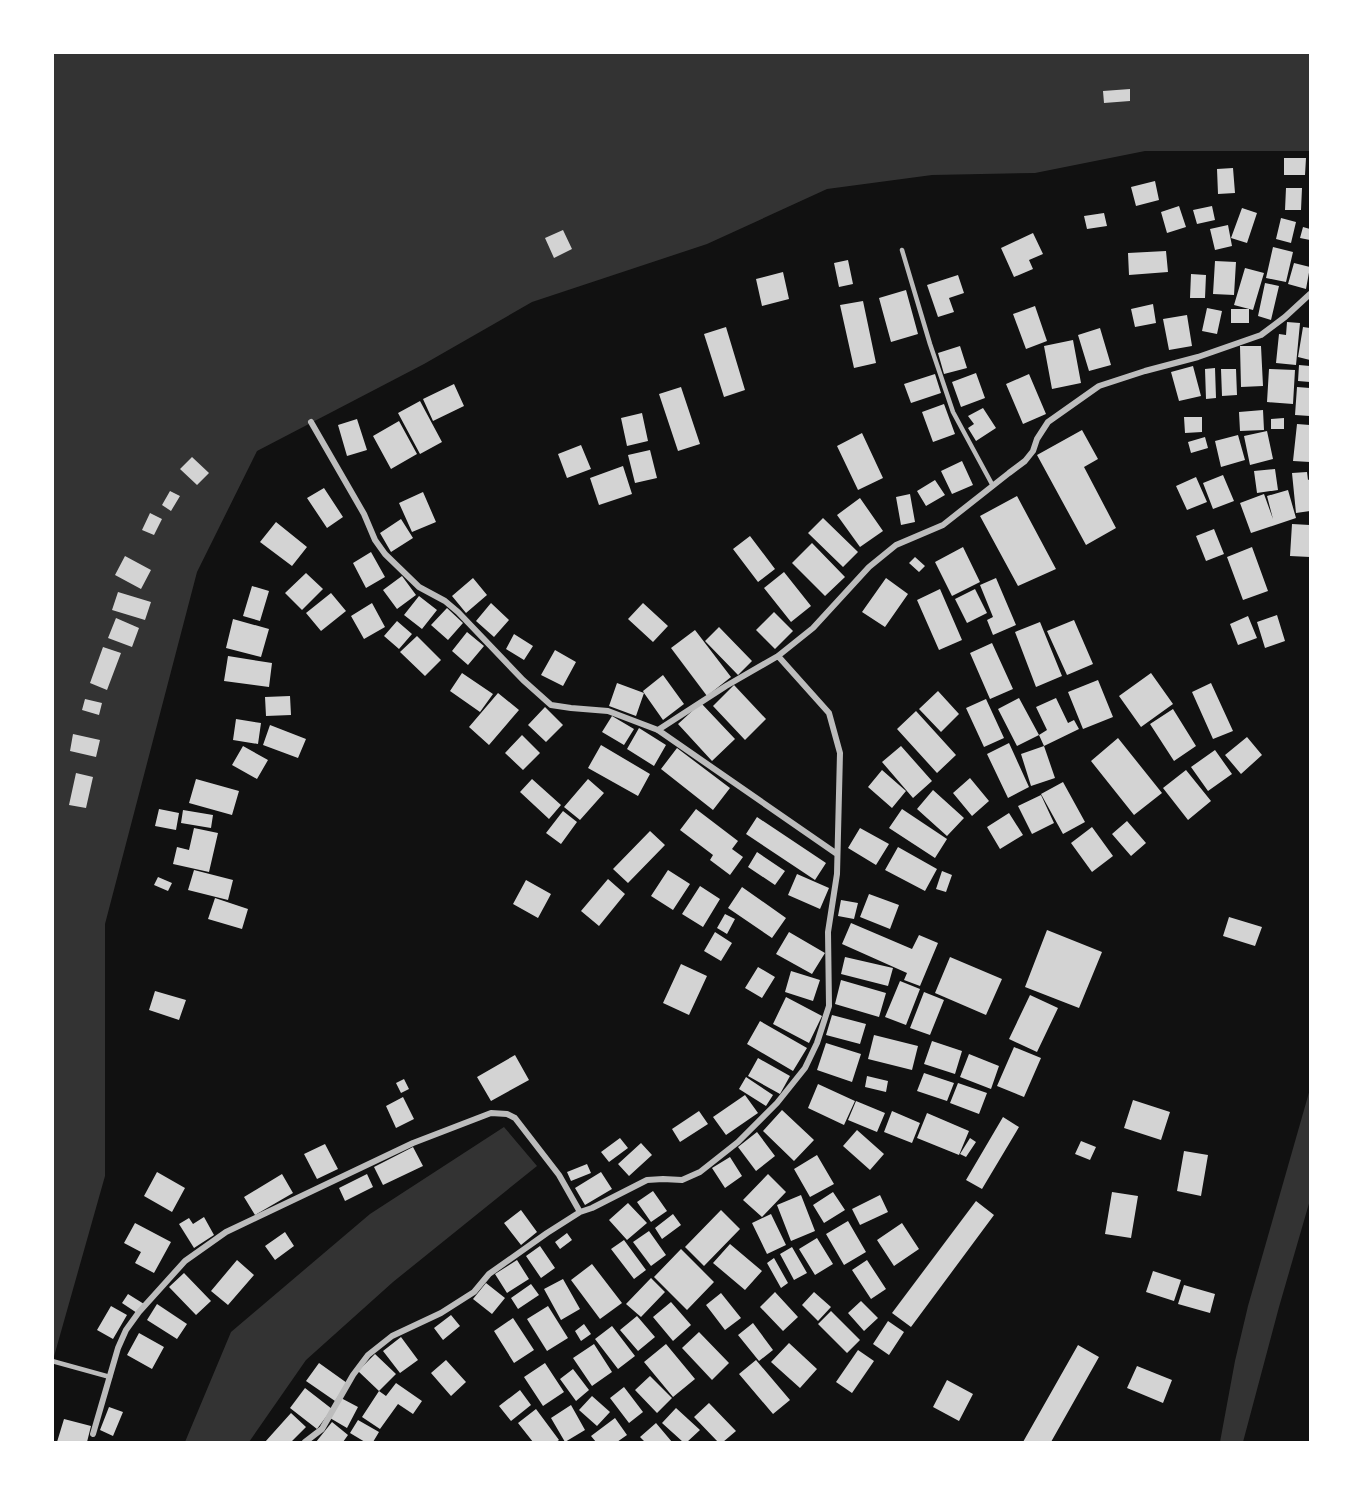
<svg xmlns="http://www.w3.org/2000/svg" width="1363" height="1495" viewBox="0 0 1363 1495" font-family="'Public Sans',sans-serif">
<style>
.water{fill:#333}
.building{fill:#d3d3d3}
.lines{fill:none;stroke-linecap:round;stroke-linejoin:round}
.service{stroke:#bcbcbc;stroke-width:4.5}
.minor{stroke:#bcbcbc;stroke-width:6}
</style>
<rect width="100%" height="100%" fill="#111"/>
<path class="water" d="M53,53H1310V151H1145L1035,173L932,175L827,189L707,244L532,302L424,364L257,451L197,572L105,924V1176L53,1360Z
M1310,1089V1200L1279,1307L1243,1442H1220L1235,1361L1248,1306Z
M504,1127L537,1166L393,1282L306,1360L249,1442H185L231,1332L370,1214Z"/>
<path class="building" d="M1130,89V101L1104,103L1103,91Z
M1284,158H1306L1305,175H1284Z
M1233,168L1235,193L1218,194L1217,169Z
M1155,181L1159,200L1136,206L1131,187Z
M1286,188H1302L1301,210H1285Z
M1179,206L1186,227L1167,233L1161,212Z
M1212,206L1215,220L1197,224L1193,210Z
M1242,208L1257,213L1247,243L1231,238Z
M1104,213L1107,226L1087,229L1084,216Z
M1281,218L1296,222L1291,243L1276,239Z
M1228,225L1232,246L1215,250L1210,229Z
M1303,227L1310,229V240L1300,238Z
M563,230L572,249L554,258L545,238Z
M1033,233L1043,254L1029,260L1033,269L1014,277L1001,248Z
M1273,247L1293,252L1286,282L1266,278Z
M1166,251L1168,272L1129,275L1128,253Z
M848,260L853,284L839,287L834,263Z
M1215,261L1236,262L1234,295L1213,294Z
M1294,263L1310,267L1306,289L1288,284Z
M1245,268L1264,273L1253,310L1234,305Z
M783,272L789,299L762,306L756,279Z
M1191,274L1206,275L1205,298H1190Z
M958,275L964,293L949,298L954,312L938,317L927,285Z
M1265,283L1279,286L1271,320L1258,316Z
M906,290L918,334L891,342L879,298Z
M863,301L876,363L854,368L840,305Z
M1153,304L1156,323L1135,327L1131,309Z
M1035,306L1047,341L1026,349L1013,314Z
M1207,308L1222,311L1217,334L1202,331Z
M1231,309H1249V323H1231Z
M1187,315L1192,346L1169,350L1163,319Z
M1287,322L1300,323L1296,365L1276,363L1279,334L1286,335Z
M726,327L745,390L724,397L704,334Z
M1303,327L1310,328V360L1298,357Z
M1100,328L1111,365L1089,371L1078,335Z
M1073,340L1081,383L1052,389L1044,346Z
M960,346L967,368L944,374L938,353Z
M1240,346H1261L1263,386L1241,387Z
M1299,365L1310,366V382L1298,381Z
M1193,366L1201,396L1179,401L1171,372Z
M1215,368L1216,398L1206,399L1205,369Z
M1221,369H1236L1237,395L1222,396Z
M1269,369L1295,370L1293,404L1267,402Z
M976,373L985,398L961,407L952,382Z
M935,374L941,393L911,403L904,384Z
M1029,374L1046,414L1023,424L1006,384Z
M454,384L464,406L433,421L423,399Z
M681,387L700,444L678,451L659,394Z
M1297,387L1310,388V416L1295,415Z
M420,401L442,442L420,454L398,413Z
M944,404L955,434L933,442L922,412Z
M983,408L996,428L976,441L968,428L974,424L968,416Z
M1263,410L1264,430L1240,431L1239,412Z
M642,413L648,441L627,446L621,418Z
M1184,417H1202V432L1185,433Z
M1284,418V429H1271V419Z
M357,419L367,450L347,456L338,425Z
M399,421L417,454L391,469L373,436Z
M1297,424L1310,425V462L1293,461Z
M1082,430L1098,459L1084,467L1116,528L1086,545L1037,455Z
M1267,431L1273,459L1250,465L1244,436Z
M862,433L883,478L858,490L837,446Z
M1238,435L1245,460L1221,467L1215,441Z
M1205,437L1208,448L1191,453L1188,442Z
M581,445L591,469L567,478L558,454Z
M650,450L657,478L635,483L628,455Z
M192,457L209,473L197,485L180,469Z
M962,461L973,485L952,494L941,471Z
M623,466L632,494L599,505L590,478Z
M1275,469L1278,490L1257,493L1254,471Z
M1307,472L1308,480L1310,479V511L1296,513L1292,473Z
M1223,475L1234,501L1213,509L1203,483Z
M1196,477L1207,502L1187,510L1176,486Z
M935,480L945,495L926,506L917,491Z
M324,488L343,517L327,528L307,498Z
M1288,490L1296,518L1251,533L1240,503L1264,494L1273,519L1267,496Z
M170,491L180,496L171,511L162,505Z
M423,492L436,522L412,532L399,503Z
M910,494L915,522L901,525L896,497Z
M1017,496L1056,569L1018,586L980,516Z
M860,498L883,531L860,547L837,515Z
M150,513L162,519L154,535L142,530Z
M823,518L858,552L843,567L808,533Z
M401,519L413,538L391,552L380,533Z
M276,522L307,547L292,566L260,542Z
M1292,524L1310,525V557L1290,556Z
M1214,529L1224,554L1206,561L1196,536Z
M750,536L775,569L758,582L733,549Z
M812,543L845,577L825,596L792,563Z
M963,547L980,582L952,596L935,562Z
M1252,547L1268,591L1243,600L1227,557Z
M371,552L385,577L366,588L353,563Z
M125,556L151,570L141,589L115,575Z
M915,557L925,566L919,572L909,563Z
M784,572L811,606L791,622L764,588Z
M306,573L323,589L302,610L285,593Z
M402,576L416,595L397,609L383,590Z
M473,578L487,595L466,613L452,596Z
M886,578L908,594L885,627L862,612Z
M996,578L1016,625L993,635L987,620L993,617L980,585Z
M252,586L269,591L260,621L243,616Z
M940,589L962,640L939,650L917,600Z
M975,589L987,613L967,623L955,599Z
M118,592L151,602L145,620L112,610Z
M331,593L346,611L321,631L306,613Z
M419,596L437,610L422,629L404,615Z
M372,603L385,627L364,639L351,616Z
M491,603L509,620L494,637L476,621Z
M643,603L668,626L653,642L628,619Z
M447,608L463,623L448,640L431,625Z
M774,612L793,631L775,649L756,630Z
M1277,615L1285,641L1265,648L1257,622Z
M1248,616L1257,638L1238,645L1230,624Z
M116,618L139,628L132,647L108,638Z
M233,619L269,629L261,657L226,648Z
M1074,620L1093,664L1067,675L1047,631Z
M397,621L412,634L399,649L384,636Z
M1040,622L1062,676L1036,687L1015,632Z
M719,627L752,661L738,675L705,641Z
M695,630L731,677L707,696L671,648Z
M467,632L484,646L468,665L452,651Z
M514,634L533,646L524,660L506,649Z
M417,636L441,660L425,676L400,652Z
M992,643L1013,689L990,699L970,653Z
M103,647L121,653L107,690L90,683Z
M555,650L576,662L563,686L541,675Z
M228,656L272,663L269,687L224,681Z
M462,673L493,694L480,712L450,691Z
M1151,673L1173,704L1141,727L1119,696Z
M663,675L684,704L663,720L644,693L636,716L609,706L617,683L644,693L643,691Z
M1098,680L1113,717L1083,729L1068,692Z
M1211,683L1233,731L1213,739L1192,692Z
M734,685L766,719L745,740L713,706Z
M938,691L959,714L941,732L919,709Z
M498,693L519,710L489,745L469,727Z
M290,696L291,715L266,716L265,697Z
M1019,698L1039,735L1017,746L998,709Z
M1056,698L1068,723L1074,720L1079,729L1044,746L1039,735L1047,730L1036,707Z
M85,699L102,703L99,715L82,710Z
M986,699L1004,738L984,747L966,708Z
M701,703L735,739L712,761L678,724Z
M545,707L563,725L546,742L528,725Z
M1173,709L1196,746L1174,761L1150,724Z
M916,711L956,755L937,773L897,729Z
M612,716L634,729L624,745L602,732Z
M236,719L261,723L258,744L233,740Z
M270,725L306,739L298,758L263,745Z
M639,728L666,745L654,766L627,749Z
M73,734L100,740L96,757L70,751Z
M522,735L540,753L523,770L505,753Z
M1247,737L1262,755L1241,774L1225,755Z
M1118,738L1162,793L1134,815L1091,761Z
M1009,743L1029,787L1008,798L987,754Z
M601,745L650,774L638,796L588,768Z
M243,746L268,760L257,779L232,765Z
M901,746L932,781L913,798L882,762Z
M1044,746L1055,778L1031,786L1021,754Z
M677,748L730,788L713,810L661,769Z
M1215,750L1232,774L1208,791L1191,767Z
M882,770L906,791L892,808L868,787Z
M1186,770L1211,801L1188,820L1163,788Z
M76,773L93,777L86,808L69,805Z
M970,778L989,801L972,816L953,793Z
M196,779L239,791L232,815L189,803Z
M532,779L561,805L549,819L520,792Z
M588,779L604,793L580,820L564,807Z
M1063,782L1085,822L1063,834L1041,794Z
M933,790L964,818L947,836L917,809Z
M1041,795L1054,823L1032,834L1018,806Z
M159,809L179,813L176,830L155,826Z
M696,809L738,841L732,849L743,857L730,875L710,860L713,855L680,830Z
M902,809L947,839L935,858L889,828Z
M183,810L213,815L211,828L181,823Z
M563,811L577,822L561,844L546,833Z
M1009,813L1023,835L1000,849L987,827Z
M757,817L826,863L815,880L746,834Z
M1127,821L1146,843L1131,856L1112,834Z
M1092,827L1113,856L1092,872L1071,843Z
M194,828L218,833L209,872L173,864L177,847L189,850Z
M860,828L889,844L876,865L848,848Z
M650,831L665,845L628,883L613,869Z
M898,847L937,869L925,891L885,870Z
M757,852L785,871L775,885L748,867Z
M194,870L233,880L228,900L188,890Z
M668,870L690,884L673,910L651,896Z
M942,871L952,875L946,892L936,889Z
M797,874L829,888L820,909L788,895Z
M158,877L172,883L168,891L154,885Z
M608,879L625,894L599,926L581,911Z
M526,880L551,894L538,918L513,904Z
M700,886L720,899L703,927L682,914Z
M742,887L786,918L772,938L728,908Z
M869,894L899,905L890,929L860,917Z
M215,898L248,909L242,929L208,919Z
M841,900L858,903L854,919L838,916Z
M725,914L735,919L727,934L717,928Z
M1229,917L1262,927L1255,946L1223,936Z
M851,923L912,949L919,935L938,943L920,986L904,980L907,973L842,944Z
M1047,930L1102,952L1079,1008L1025,987Z
M715,932L732,943L721,961L704,951Z
M789,932L825,953L812,974L776,954Z
M845,957L893,968L888,986L841,974Z
M950,957L1002,979L986,1015L935,993Z
M681,964L707,976L689,1015L663,1003Z
M758,967L775,977L762,998L745,988Z
M791,971L820,980L813,1001L785,992Z
M841,980L886,993L879,1017L835,1004Z
M900,981L920,989L906,1025L885,1017Z
M155,991L186,1000L179,1020L149,1010Z
M924,992L944,1000L930,1035L910,1028Z
M1030,995L1058,1008L1037,1052L1009,1039Z
M786,997L822,1016L809,1043L773,1024Z
M832,1015L866,1024L860,1044L826,1035Z
M760,1021L807,1048L793,1071L747,1044Z
M874,1035L918,1046L912,1070L868,1059Z
M932,1041L962,1051L955,1074L924,1064Z
M826,1043L861,1054L852,1082L817,1070Z
M1014,1047L1041,1058L1024,1097L997,1086Z
M969,1054L999,1066L991,1089L960,1077Z
M515,1055L529,1080L491,1101L477,1077Z
M758,1058L790,1076L780,1094L748,1076Z
M924,1073L954,1083L947,1101L917,1091Z
M867,1076L888,1081L886,1092L865,1087Z
M746,1077L773,1095L766,1106L739,1089Z
M404,1079L409,1089L401,1093L396,1083Z
M958,1083L987,1093L979,1114L950,1103Z
M818,1084L855,1101L844,1125L808,1108Z
M745,1095L758,1113L726,1135L713,1117Z
M403,1097L414,1119L396,1128L386,1106Z
M1133,1100L1170,1112L1161,1140L1124,1128Z
M856,1101L885,1113L877,1132L848,1120Z
M782,1110L814,1140L794,1161L763,1131Z
M699,1111L708,1124L680,1142L672,1129Z
M892,1111L920,1123L912,1143L884,1132Z
M927,1113L969,1131L959,1155L917,1138Z
M1003,1117L1019,1127L982,1189L966,1180Z
M857,1130L884,1154L870,1170L843,1146Z
M757,1132L775,1156L756,1171L738,1147Z
M620,1138L628,1148L609,1162L601,1152Z
M970,1138L976,1142L966,1157L960,1154Z
M1081,1141L1096,1147L1090,1160L1075,1154Z
M641,1143L652,1155L629,1176L618,1164Z
M325,1144L338,1169L317,1179L304,1154Z
M413,1147L423,1166L383,1185L374,1167Z
M1184,1151L1208,1155L1201,1196L1177,1191Z
M817,1155L834,1184L810,1197L794,1169Z
M730,1157L742,1176L725,1188L712,1168Z
M587,1164L591,1173L571,1181L567,1172Z
M157,1172L185,1188L172,1212L144,1196Z
M601,1172L612,1189L585,1205L575,1188Z
M282,1174L293,1193L255,1215L244,1197Z
M367,1174L373,1187L345,1201L339,1188Z
M768,1174L786,1192L762,1217L743,1200Z
M653,1191L667,1211L651,1222L637,1202Z
M833,1192L845,1210L824,1223L813,1205Z
M1112,1192L1138,1196L1131,1238L1105,1234Z
M801,1195L815,1231L791,1241L777,1205Z
M880,1195L888,1212L860,1225L852,1209Z
M976,1201L994,1215L911,1327L892,1313Z
M628,1203L647,1223L627,1240L609,1220Z
M521,1210L537,1232L521,1245L504,1223Z
M721,1210L740,1229L704,1266L685,1247Z
M673,1214L681,1225L662,1239L655,1228Z
M771,1214L786,1245L767,1254L752,1223Z
M204,1217L214,1235L194,1248L179,1224L189,1218L193,1224Z
M848,1221L866,1252L844,1265L826,1234Z
M135,1223L171,1242L154,1273L135,1263L141,1252L124,1243Z
M902,1223L919,1249L894,1266L877,1240Z
M649,1231L666,1255L651,1266L633,1242Z
M285,1232L294,1246L275,1260L265,1246Z
M567,1233L572,1240L560,1249L555,1242Z
M817,1238L833,1264L815,1275L799,1249Z
M624,1240L646,1270L634,1279L611,1249Z
M730,1244L762,1271L745,1290L713,1263Z
M540,1246L555,1268L541,1278L526,1256Z
M792,1247L807,1273L794,1280L780,1254Z
M681,1249L714,1282L687,1310L654,1277Z
M774,1258L788,1283L781,1288L767,1263Z
M237,1260L254,1275L228,1305L211,1291Z
M517,1260L529,1279L507,1293L495,1274Z
M867,1260L886,1289L871,1299L852,1270Z
M592,1264L622,1303L600,1319L571,1280Z
M1153,1271L1181,1280L1174,1301L1146,1292Z
M184,1273L211,1301L196,1315L169,1287Z
M651,1278L665,1292L641,1317L626,1304Z
M563,1279L580,1309L561,1320L544,1289Z
M486,1283L505,1298L492,1314L473,1299Z
M531,1284L539,1295L518,1309L511,1298Z
M1184,1285L1215,1294L1210,1313L1178,1304Z
M775,1292L798,1317L783,1331L760,1307Z
M814,1292L831,1307L818,1321L802,1305Z
M721,1293L741,1318L725,1330L706,1305Z
M128,1294L144,1304L137,1313L122,1303Z
M861,1301L878,1318L864,1331L848,1313Z
M671,1302L691,1325L673,1341L653,1317Z
M157,1304L187,1324L177,1339L147,1320Z
M111,1306L127,1315L113,1339L97,1330Z
M548,1306L568,1338L547,1351L527,1319Z
M831,1311L860,1340L847,1353L818,1324Z
M451,1315L460,1326L443,1340L434,1328Z
M637,1316L655,1337L638,1351L620,1330Z
M513,1318L534,1350L514,1363L494,1331Z
M888,1321L904,1332L889,1355L873,1344Z
M753,1323L773,1350L759,1361L738,1335Z
M584,1324L591,1334L581,1341L575,1331Z
M612,1326L635,1356L618,1369L595,1339Z
M699,1332L729,1363L712,1380L682,1348Z
M139,1333L164,1347L152,1369L127,1355Z
M401,1337L418,1360L400,1373L383,1351Z
M789,1343L817,1369L800,1388L771,1362Z
M594,1344L612,1372L592,1386L573,1358Z
M666,1344L695,1379L673,1397L644,1362Z
M1078,1345L1099,1357L1051,1442H1023Z
M858,1350L874,1361L852,1393L836,1382Z
M375,1354L396,1374L379,1391L358,1371Z
M446,1360L466,1382L451,1396L431,1373Z
M756,1360L790,1400L773,1414L739,1374Z
M319,1363L347,1383L335,1401L306,1381Z
M545,1363L564,1392L543,1406L524,1377Z
M1137,1366L1172,1380L1163,1403L1127,1388Z
M573,1369L589,1390L576,1401L560,1379Z
M650,1376L672,1398L657,1413L635,1390Z
M947,1380L973,1394L959,1421L933,1407Z
M396,1383L422,1401L413,1414L398,1404L380,1429L362,1417L379,1391L386,1396Z
M624,1387L643,1412L629,1423L610,1398Z
M305,1388L332,1409L317,1429L290,1408Z
M520,1390L531,1405L511,1421L499,1406Z
M592,1396L610,1412L597,1426L579,1410Z
M341,1398L358,1407L347,1428L330,1418Z
M709,1403L736,1431L723,1442H718L694,1417Z
M571,1405L585,1430L565,1442L551,1418Z
M109,1407L123,1412L113,1436L100,1430Z
M676,1408L700,1430L687,1442H683L662,1423Z
M536,1409L559,1440L556,1442H533L518,1423Z
M291,1413L306,1427L291,1442H265Z
M615,1418L627,1435L617,1442H596L591,1436Z
M64,1419L91,1426L87,1442H57Z
M358,1420L379,1432L373,1442H365L350,1433Z
M332,1422L348,1435L343,1442H316Z
M656,1423L672,1442H645L640,1437Z"/>
<g class="lines">
<path class="service" d="M902,250L930,344L953,412L993,486
M52,1361L110,1377"/>
<path class="minor" d="M311,422L364,514L375,540L385,554L419,587L445,601L458,612L523,680L551,705L571,708L608,711L658,730L837,854
M658,730L726,686L778,656L813,628L869,567L896,545L943,525L1009,473L1025,461L1033,451L1037,439L1048,422L1099,386L1145,371L1198,357L1261,335L1285,317L1310,294
M93,1434L118,1348L126,1330L139,1312L185,1261L226,1232L413,1143L491,1113L507,1114L515,1118L559,1175L580,1212
M305,1442L322,1429L353,1375L368,1355L392,1336L441,1313L474,1292L489,1274L547,1233L580,1212L592,1208L647,1180L663,1179L682,1180L700,1172L738,1142L777,1103L805,1068L817,1043L829,1006L828,932L837,874L840,753L829,713L778,656"/>
</g>
<rect width="1363" height="1495" fill="none" stroke="#ffffff" stroke-width="108"/>
</svg>
